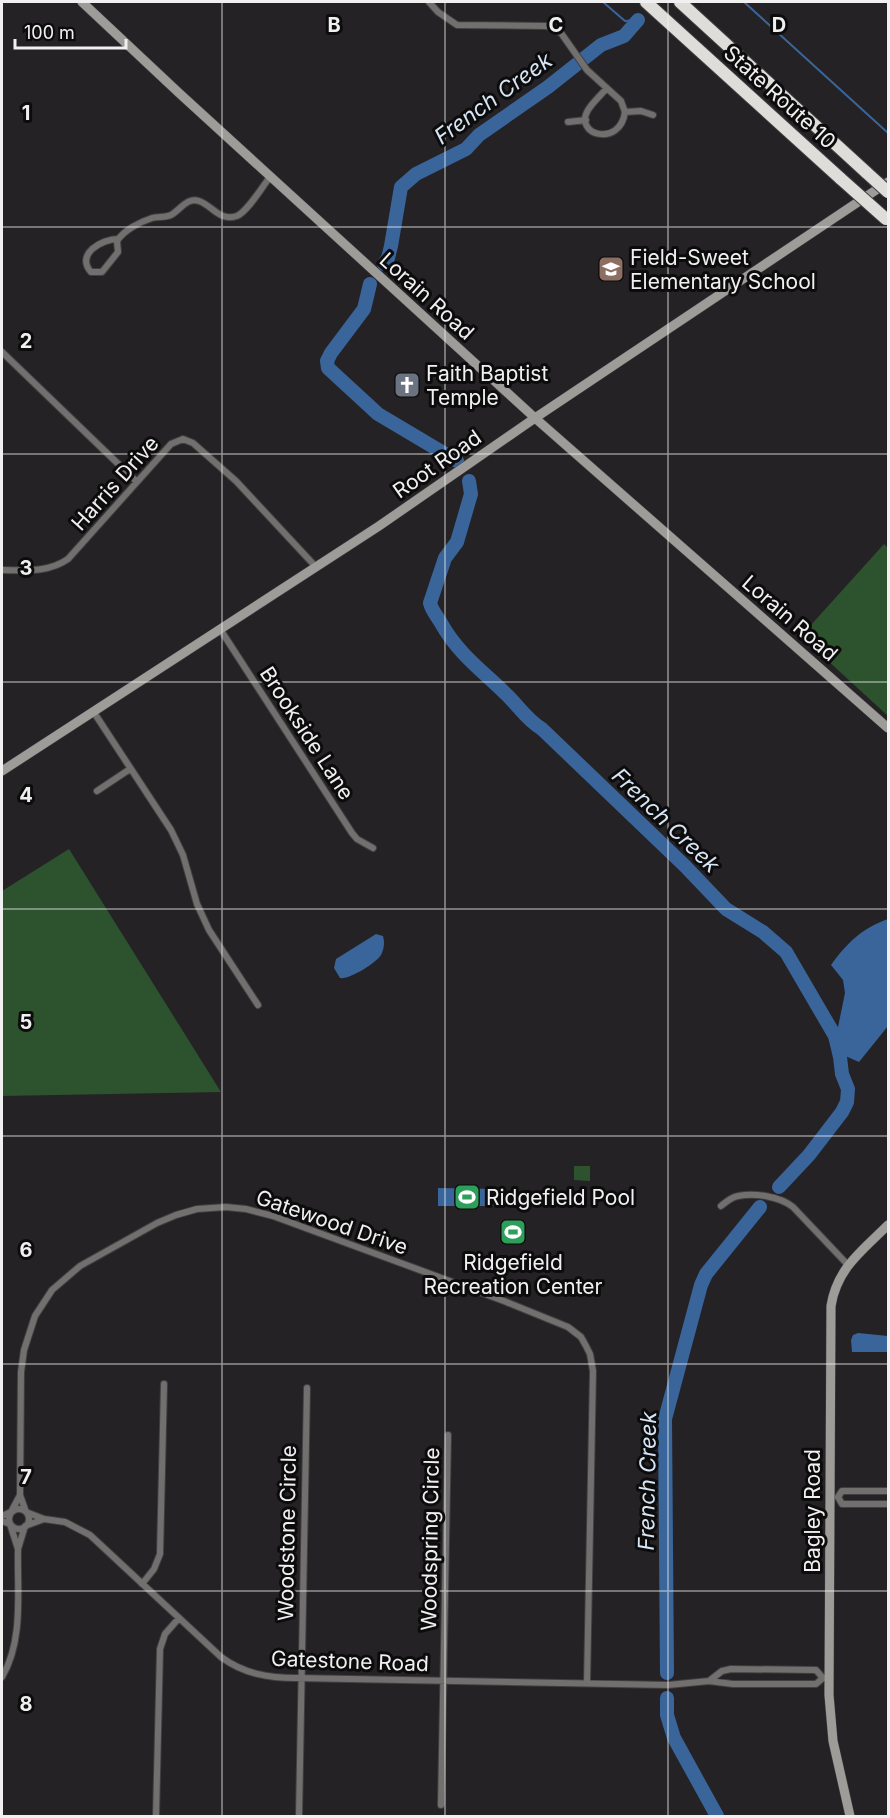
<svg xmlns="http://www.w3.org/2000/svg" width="890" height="1818" viewBox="0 0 890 1818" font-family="Inter,sans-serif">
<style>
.green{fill:#2d522e}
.water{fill:#39659b}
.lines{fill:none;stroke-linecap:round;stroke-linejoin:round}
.stream{stroke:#39659b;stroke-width:2}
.river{stroke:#39659b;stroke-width:14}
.street-casing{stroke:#423f42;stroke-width:8}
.secondary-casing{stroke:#423f42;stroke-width:10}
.highway-casing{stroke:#423f42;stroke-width:14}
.street{stroke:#71706e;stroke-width:6}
.secondary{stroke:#9d9c99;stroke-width:9}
.highway{stroke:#dfddd9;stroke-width:12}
.highway-bridge-casing{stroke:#423f42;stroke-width:14;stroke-linecap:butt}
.highway-bridge{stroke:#dfddd9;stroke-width:12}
.grid{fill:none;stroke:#f1f0f1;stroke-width:1.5;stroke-opacity:0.55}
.labels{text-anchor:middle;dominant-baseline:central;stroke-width:6;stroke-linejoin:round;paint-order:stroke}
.street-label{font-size:21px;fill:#f1f0f1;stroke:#0d0c0d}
.poi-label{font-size:21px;fill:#f1f0f1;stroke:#0d0c0d;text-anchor:start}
.water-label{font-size:22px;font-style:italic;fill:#d8e5f5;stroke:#0d0c0d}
.grid-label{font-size:20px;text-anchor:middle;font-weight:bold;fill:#f1f0f1;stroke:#0d0c0d;stroke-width:6;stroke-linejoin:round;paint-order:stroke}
</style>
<rect width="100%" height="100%" fill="#252225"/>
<path class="green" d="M884,544L888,548V716L801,636Z
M69,849L221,1092L2,1096V891Z
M574,1166H590V1181L574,1180Z"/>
<path class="water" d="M888,919V1026L859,1062L843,1055L837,1032L845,993L843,980L831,965C847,943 862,928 888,919Z
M376,934L383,936C385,943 384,949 381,955C376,963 349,980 340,978L334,968L336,959Z
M438,1188L496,1189V1206H438Z
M858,1333L888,1336V1352H852L851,1340L853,1335Z"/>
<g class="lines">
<path class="stream" d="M603,2L625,21L638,20
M744,2L888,133"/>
<path class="river" d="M384,264L388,258L391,246L401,187L416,174L466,149L479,135L548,87L601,45L624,36L638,20
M370,284L364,309L331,353L327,361L328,368L378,414L457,461
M469,481L471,494L457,542L445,558L430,603C432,611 437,616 441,623C458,654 484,672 508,696C520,708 527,720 542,729L685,866L726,909L763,932L786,952L835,1036L840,1057L842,1074L848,1089L847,1102L842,1112L809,1155L779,1187
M667,1673L665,1419L701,1285L706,1274L760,1207
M667,1698V1715L674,1738L717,1816"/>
<g class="street-casing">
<path id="street" d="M429,2L438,12L457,25L547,26L561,33L587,70L621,101L625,112
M607,88C601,95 593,102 588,110C573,135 620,148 625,112
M625,112L641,111L653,115
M568,122L586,120
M118,239C102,239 75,254 91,272H102L118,252L117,241C124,230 140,222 152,218C158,216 165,218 171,215C180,210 187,197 199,201C213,206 220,222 237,216C248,211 262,187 270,177
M2,352L137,482
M2,570C24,570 48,573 68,559L171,444L183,439L193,443L236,481L316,567
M220,629L352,833L357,839L373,848
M93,711L171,830L183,855L197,904L209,930L258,1005
M97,791L130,769
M721,1206C726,1202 731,1197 738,1196C755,1193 779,1196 793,1207L848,1265
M20,1495L21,1372L24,1350L35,1316L52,1290L80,1266L157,1223L176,1215L197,1209L226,1207L246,1209L273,1216L504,1301L568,1327L581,1337L586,1346L590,1354L593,1371L587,1683
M838,1497L842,1504H888
M838,1497L842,1491H888
M9 1519a10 10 0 1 1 20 0a10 10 0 1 1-20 0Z
M2,1516L11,1512L20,1495L26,1512L44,1519L25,1526L18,1549L10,1524L2,1521
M44,1519L65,1522L90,1535L221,1657C244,1674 269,1678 296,1678L668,1685L709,1681L733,1684H816L823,1678H829
M142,1584L154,1569L160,1554L164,1384
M2,1677C24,1640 17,1591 18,1549
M709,1681L722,1671L731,1669L816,1670L823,1678
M441,1805L448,1435
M156,1816L160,1649L165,1634L179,1618
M299,1816L307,1388"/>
</g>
<g class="secondary-casing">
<path id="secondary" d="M82,2L179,93L535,418L888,728
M2,771L379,526L535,418L888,182
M850,1816L833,1741L829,1695L831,1306C837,1268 862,1251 888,1225"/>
</g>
<g class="highway-casing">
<path id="highway" d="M646,2L841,179
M680,2L867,173"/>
</g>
<use href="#street" class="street"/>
<use href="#secondary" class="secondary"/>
<use href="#highway" class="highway"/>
<g class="highway-bridge-casing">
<path id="highway-bridge" d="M867,173L888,192
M841,179L886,219"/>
</g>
<use href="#highway-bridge" class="highway-bridge"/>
</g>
<path class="grid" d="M222,2V1816M445,2V1816M668,2V1816M2,227H888M2,454H888M2,682H888M2,909H888M2,1136H888M2,1364H888M2,1591H888"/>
<defs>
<g id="school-square" transform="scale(1.35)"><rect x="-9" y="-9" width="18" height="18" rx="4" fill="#8d6e63" stroke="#0d0c0d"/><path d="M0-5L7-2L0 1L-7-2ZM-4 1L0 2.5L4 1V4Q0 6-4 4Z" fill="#fff"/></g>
<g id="church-square" transform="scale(1.35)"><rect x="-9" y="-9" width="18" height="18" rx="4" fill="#6b7280" stroke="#0d0c0d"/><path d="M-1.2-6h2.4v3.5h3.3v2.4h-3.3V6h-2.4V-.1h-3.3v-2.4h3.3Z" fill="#fff"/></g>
<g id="stadium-square" transform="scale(1.35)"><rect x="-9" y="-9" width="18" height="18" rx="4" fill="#2e9e5b" stroke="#0d0c0d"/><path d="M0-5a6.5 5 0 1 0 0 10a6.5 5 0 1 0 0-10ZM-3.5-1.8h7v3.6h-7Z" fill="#fff"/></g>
</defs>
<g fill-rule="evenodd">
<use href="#school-square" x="611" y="269"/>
<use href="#church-square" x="407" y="385"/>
<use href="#stadium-square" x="467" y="1197"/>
<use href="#stadium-square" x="513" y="1232"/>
</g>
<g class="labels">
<g class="street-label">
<text transform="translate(780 97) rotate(42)">State Route 10</text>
<text transform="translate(427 296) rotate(42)">Lorain Road</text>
<text transform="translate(437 464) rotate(-35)">Root Road</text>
<text transform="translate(115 483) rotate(-48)">Harris Drive</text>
<text transform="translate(790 618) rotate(41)">Lorain Road</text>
<text transform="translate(307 733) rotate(57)">Brookside Lane</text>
<text transform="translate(332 1222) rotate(19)">Gatewood Drive</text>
<text transform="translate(812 1511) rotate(-90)">Bagley Road</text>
<text transform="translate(287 1533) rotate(-89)">Woodstone Circle</text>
<text transform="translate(430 1539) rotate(-89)">Woodspring Circle</text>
<text transform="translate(350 1661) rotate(2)">Gatestone Road</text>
</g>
<g class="poi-label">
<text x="630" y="257">Field-Sweet<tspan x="630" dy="24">Elementary School</tspan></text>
<text x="426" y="373">Faith Baptist<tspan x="426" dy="24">Temple</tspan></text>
<text x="486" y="1197">Ridgefield Pool</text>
<text x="513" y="1262" text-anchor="middle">Ridgefield<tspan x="513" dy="24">Recreation Center</tspan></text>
</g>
<g class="water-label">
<text transform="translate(493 98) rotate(-36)">French Creek</text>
<text transform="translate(666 820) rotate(44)">French Creek</text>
<text transform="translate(647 1481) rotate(-89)">French Creek</text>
</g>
</g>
<g class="grid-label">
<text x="334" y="32">B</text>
<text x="556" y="32">C</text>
<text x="779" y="32">D</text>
<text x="26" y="120">1</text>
<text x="26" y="348">2</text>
<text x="26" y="575">3</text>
<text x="26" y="802">4</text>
<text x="26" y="1029">5</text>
<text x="26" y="1257">6</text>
<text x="26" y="1484">7</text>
<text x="26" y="1711">8</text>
</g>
<rect width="890" height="1818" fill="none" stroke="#f1f0f1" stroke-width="6"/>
<path d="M15 39v9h111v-9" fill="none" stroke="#f1f0f1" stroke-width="3"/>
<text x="24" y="39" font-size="18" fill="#f1f0f1" stroke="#0d0c0d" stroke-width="4.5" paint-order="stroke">100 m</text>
</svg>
